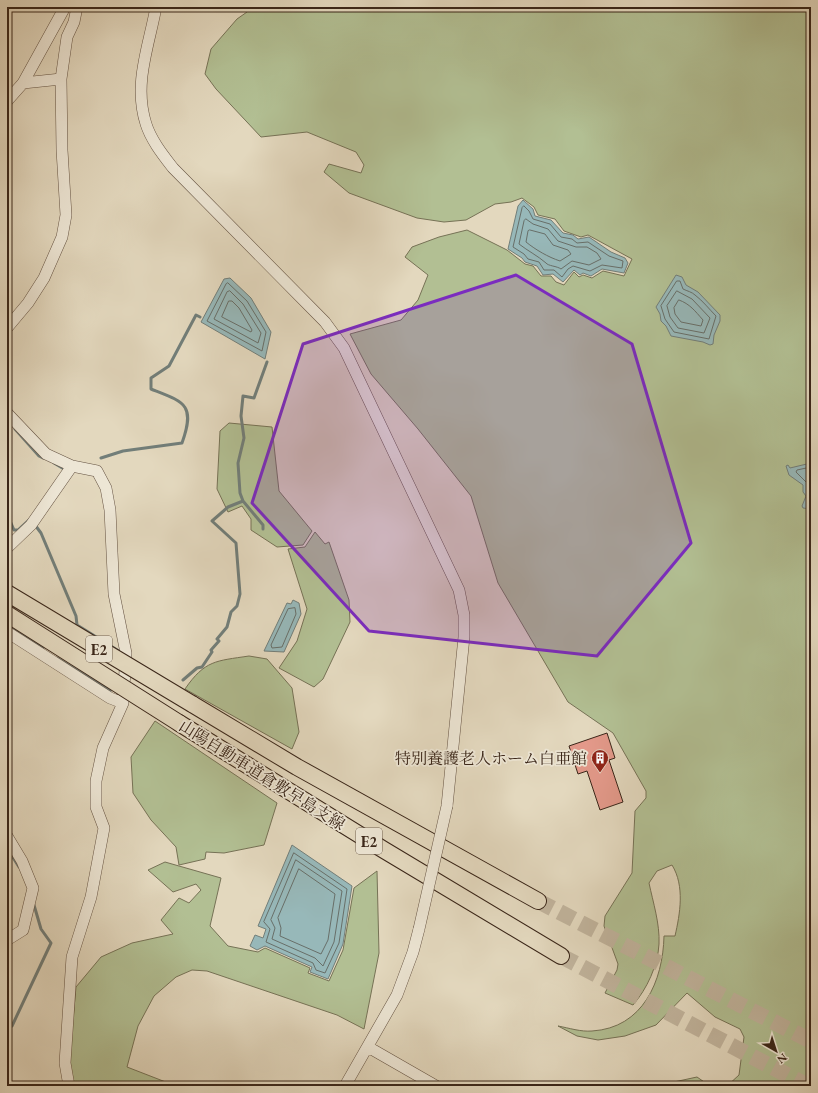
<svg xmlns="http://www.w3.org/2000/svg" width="818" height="1093" viewBox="0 0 818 1093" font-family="'EB Garamond','Noto Serif JP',serif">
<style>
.green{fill:#b2bf93;stroke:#767256}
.water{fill:#97b8b9;stroke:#727e79}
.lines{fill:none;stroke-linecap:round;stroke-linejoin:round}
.shore{stroke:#686f69;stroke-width:1}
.stream{stroke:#727e79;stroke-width:3}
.building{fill:#e3998a;stroke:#3a2619}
.highway-tunnel{stroke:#c1b49d;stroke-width:16;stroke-dasharray:16 8;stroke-linecap:butt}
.minor-casing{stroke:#645242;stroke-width:12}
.highway-casing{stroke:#3a2619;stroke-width:18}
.minor{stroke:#ede6d5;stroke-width:11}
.highway{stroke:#e3d8be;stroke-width:16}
.minor-bridge-casing{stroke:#645242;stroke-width:12;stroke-linecap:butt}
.highway-bridge-casing{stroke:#3a2619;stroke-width:18;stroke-linecap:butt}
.minor-bridge{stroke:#ede6d5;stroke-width:11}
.highway-bridge{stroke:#e3d8be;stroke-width:16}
.marked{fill:#7b2cbf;fill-opacity:0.2;stroke:#7b2cbf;stroke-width:3;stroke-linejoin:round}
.labels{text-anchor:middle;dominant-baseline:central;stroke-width:3.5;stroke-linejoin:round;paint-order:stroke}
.shield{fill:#ede6d5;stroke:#706051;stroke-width:1}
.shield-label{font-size:15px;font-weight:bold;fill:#3a2619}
.poi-label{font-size:16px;fill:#3a2619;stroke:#ede6d5;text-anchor:end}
.street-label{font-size:16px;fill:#3a2619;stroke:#ede6d5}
</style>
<rect width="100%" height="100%" fill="#e3d8be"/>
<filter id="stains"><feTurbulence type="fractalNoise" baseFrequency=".005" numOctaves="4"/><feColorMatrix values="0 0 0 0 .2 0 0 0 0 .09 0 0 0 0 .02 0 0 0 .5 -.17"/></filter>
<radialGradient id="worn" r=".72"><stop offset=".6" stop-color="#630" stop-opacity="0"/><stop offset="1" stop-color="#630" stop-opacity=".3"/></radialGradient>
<path class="green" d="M243,7H811V1086H727L739,1075L744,1037L740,1029L715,1017L687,993L656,1025L625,1036L598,1040L577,1036L558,1026C569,1028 581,1032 592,1031C643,1028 663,981 664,936H675C680,914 685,886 672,865L657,871L649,883C653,902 660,924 659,944C658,965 647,989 633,1005L605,993L617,970L618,964L604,926L605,916L632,873L635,811L646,798V791L613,733L568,702L498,583L471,496L418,429L371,374L350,334L401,320L418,300L428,275L405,257L412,247L439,237L467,230L507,250L525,264L533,266L541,276H551L556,282L564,285L574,272L579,277L583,275L592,278L603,271L624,276L632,259L588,235L581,237L564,231L555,219L538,215L534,207L522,198L511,202L495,204L466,220L444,222L417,218L349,193L324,172L329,164L361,173L364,165L356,152L307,132L261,137L216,89L205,74L211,49L237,19L247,12Z
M229,423L272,427L279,491L312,531L303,545L277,547L251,530V519L242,506L228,512L217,489L220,431Z
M315,532L325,544L329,542L349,600L350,622L323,679L314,687L279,668L297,641L307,609L288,549L305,547Z
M249,656L267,659L292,688L299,732L292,749L185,689C205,660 216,661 249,656Z
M155,721L277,803L264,845L224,853L206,852L205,859L179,865L176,847L151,820L133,793L131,757Z
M165,862L221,878L210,926L228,946L258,952L265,948L310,968L308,973L329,981L343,950L354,888L377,871L379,953L364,1029L337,1015L207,971L192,970L176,977L154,996L138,1026L127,1067L176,1086H73L69,1063L76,987L101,957L132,943L173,934L161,920L179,898L189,903L201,890L196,884L173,892L148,870Z
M697,1077L710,1086H635L638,1082L660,1085Z"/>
<path class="water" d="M523,200L533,209L535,216L551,220L563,233L573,235L578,239L589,237L611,252L625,258L628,263L624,273L602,269L591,276L583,273L580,275L574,270L563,282L553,274L543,275L537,266L525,262L522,258L508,249L518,206Z
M676,275L682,277L686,285L698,292L720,315V321L714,335L713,344L710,345L703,342L671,336L666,326L661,321L660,314L656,307Z
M230,278L251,298L271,332L265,359L201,322L224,279Z
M811,463V509L803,508L802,506L806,496L803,492V485L789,475L786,466L788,465L790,468Z
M293,600L299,603L301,614L284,652L264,651L287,603L291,604Z
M292,845L352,886L343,944L328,979L310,972L312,967L265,946L257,950L250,946L255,935L263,938L266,929L258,926Z"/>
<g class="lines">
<path class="shore" d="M524,206L529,211L533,219L550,224L561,237L572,239L577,243L588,242L609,256L623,261L622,268L602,265L590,271L573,266L568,269L562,277L554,270H544L539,262L528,259L524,254L513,247L522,208Z
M526,219L533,224L548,229L558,241L576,247H587L597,253L601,259L589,265L572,261L561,269C557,266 548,266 546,263C538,256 528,251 519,244L524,221Z
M530,230L545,234L553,245L568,250L571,254L560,261C548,257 536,250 526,242L528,231Z
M677,281H680L683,289C687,291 692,292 695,295C703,301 709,309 716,316L709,339L674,332L665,319L661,306Z
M228,283L247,301L266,332L262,351L207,321L226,284Z
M230,291L243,304L261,333L258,343L214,319L227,292Z
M677,291L692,299L710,318L704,333L678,328L670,317L667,306Z
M679,300C690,304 695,311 703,320L701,326L681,322L675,314L674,308Z
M229,301H232L239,308L252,330L251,332L222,317Z
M811,467L797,470L796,472L807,483C808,490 810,496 808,503L811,505
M295,608L296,614L282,647L272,648L271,645L288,609Z
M294,853L347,889L339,943L325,973L316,970L313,963L266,942L270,929L264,922Z
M296,860L342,891L334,942L323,966L315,958L272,939L275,928L271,920Z
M299,869L335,894L328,940L321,954L280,936L281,928L278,918Z"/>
<path class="stream" d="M15,429L39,456L43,458
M101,458L123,451L182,443C196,404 184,402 151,389V378L169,366L196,315L200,317
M54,463L64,469
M7,514L14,530H18L30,519
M35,525L41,533L76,616L77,625L122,653
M263,529V525L243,501L240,493L238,463L244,438L241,416L243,396L254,398L267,362
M7,625L43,648
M57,658L110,691
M183,680L197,668L202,667L212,652L211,650L219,641L217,639L227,627L231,612L237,606L240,594L236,543L212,521L228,507L243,501
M7,848L19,867
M7,1029L12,1026L51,943L41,929L34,905"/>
</g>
<path class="building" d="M607,733L615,758L609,760L623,802L600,810L587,771L578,774L569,746Z"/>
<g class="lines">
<path class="highway-tunnel" d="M538,901L811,1041
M561,956L808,1086"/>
<g class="minor-casing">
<path id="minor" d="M156,7C149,46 133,84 146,124C151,140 163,155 173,168L325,322L344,348L459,590L464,615V637L447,806
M23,83L61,79
M7,101L23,83L65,7
M7,328L28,303L44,278L62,237L66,215L62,150L61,79L67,37L74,22L77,7
M7,413L46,454L72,466L97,471L106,488L110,510L114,594L126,653L123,703L103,748L96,781V807L104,828L91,897L72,957L65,1063L69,1086
M7,548L31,525L72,466
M7,632L110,698L123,703
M7,836L22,861L33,888L23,930L7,940
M368,1047L436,1086
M345,1086L397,995L413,952L419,929"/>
</g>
<g class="highway-casing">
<path id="highway" d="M192,704L297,767L538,901
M179,723L384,850L561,956"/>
</g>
<use href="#minor" class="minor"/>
<use href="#highway" class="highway"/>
<g class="minor-bridge-casing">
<path id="minor-bridge" d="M419,929L447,806"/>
</g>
<g class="highway-bridge-casing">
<path id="highway-bridge" d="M7,593L192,704
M7,614L179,723"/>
</g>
<use href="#minor-bridge" class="minor-bridge"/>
<use href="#highway-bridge" class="highway-bridge"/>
</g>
<path class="marked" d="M516,275L632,344L691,543L597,656L369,631L252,503L303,344Z"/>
<defs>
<g id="building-pin" transform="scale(0.9)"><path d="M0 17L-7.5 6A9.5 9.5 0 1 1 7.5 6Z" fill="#8f2418" stroke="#ede6d5"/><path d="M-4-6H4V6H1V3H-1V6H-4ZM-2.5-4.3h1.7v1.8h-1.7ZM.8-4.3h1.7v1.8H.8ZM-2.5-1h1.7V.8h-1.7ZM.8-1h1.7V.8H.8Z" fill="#fff"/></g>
</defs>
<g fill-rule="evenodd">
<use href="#building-pin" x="600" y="758"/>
</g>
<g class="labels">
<g class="shield">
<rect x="86" y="636" width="26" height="26" rx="3"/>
<rect x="356" y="828" width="26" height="26" rx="3"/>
</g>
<g class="shield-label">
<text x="99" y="649">E2</text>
<text x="369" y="841">E2</text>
</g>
<g class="poi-label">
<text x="587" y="758">特別養護老人ホーム白亜館</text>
</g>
<g class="street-label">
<text transform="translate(262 775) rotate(32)">山陽自動車道倉敷早島支線</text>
</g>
</g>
<rect width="818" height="1093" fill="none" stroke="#e3d8be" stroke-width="24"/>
<rect x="8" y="8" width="802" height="1077" fill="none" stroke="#3a2619" stroke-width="2"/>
<rect x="12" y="12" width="794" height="1069" fill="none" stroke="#3a2619"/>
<g transform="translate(776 1051) rotate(141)" stroke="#ede6d5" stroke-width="3" paint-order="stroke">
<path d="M0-3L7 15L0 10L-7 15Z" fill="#3a2619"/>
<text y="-6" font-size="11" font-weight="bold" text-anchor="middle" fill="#3a2619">N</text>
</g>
<rect width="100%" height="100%" filter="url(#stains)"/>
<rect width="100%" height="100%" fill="url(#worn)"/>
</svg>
